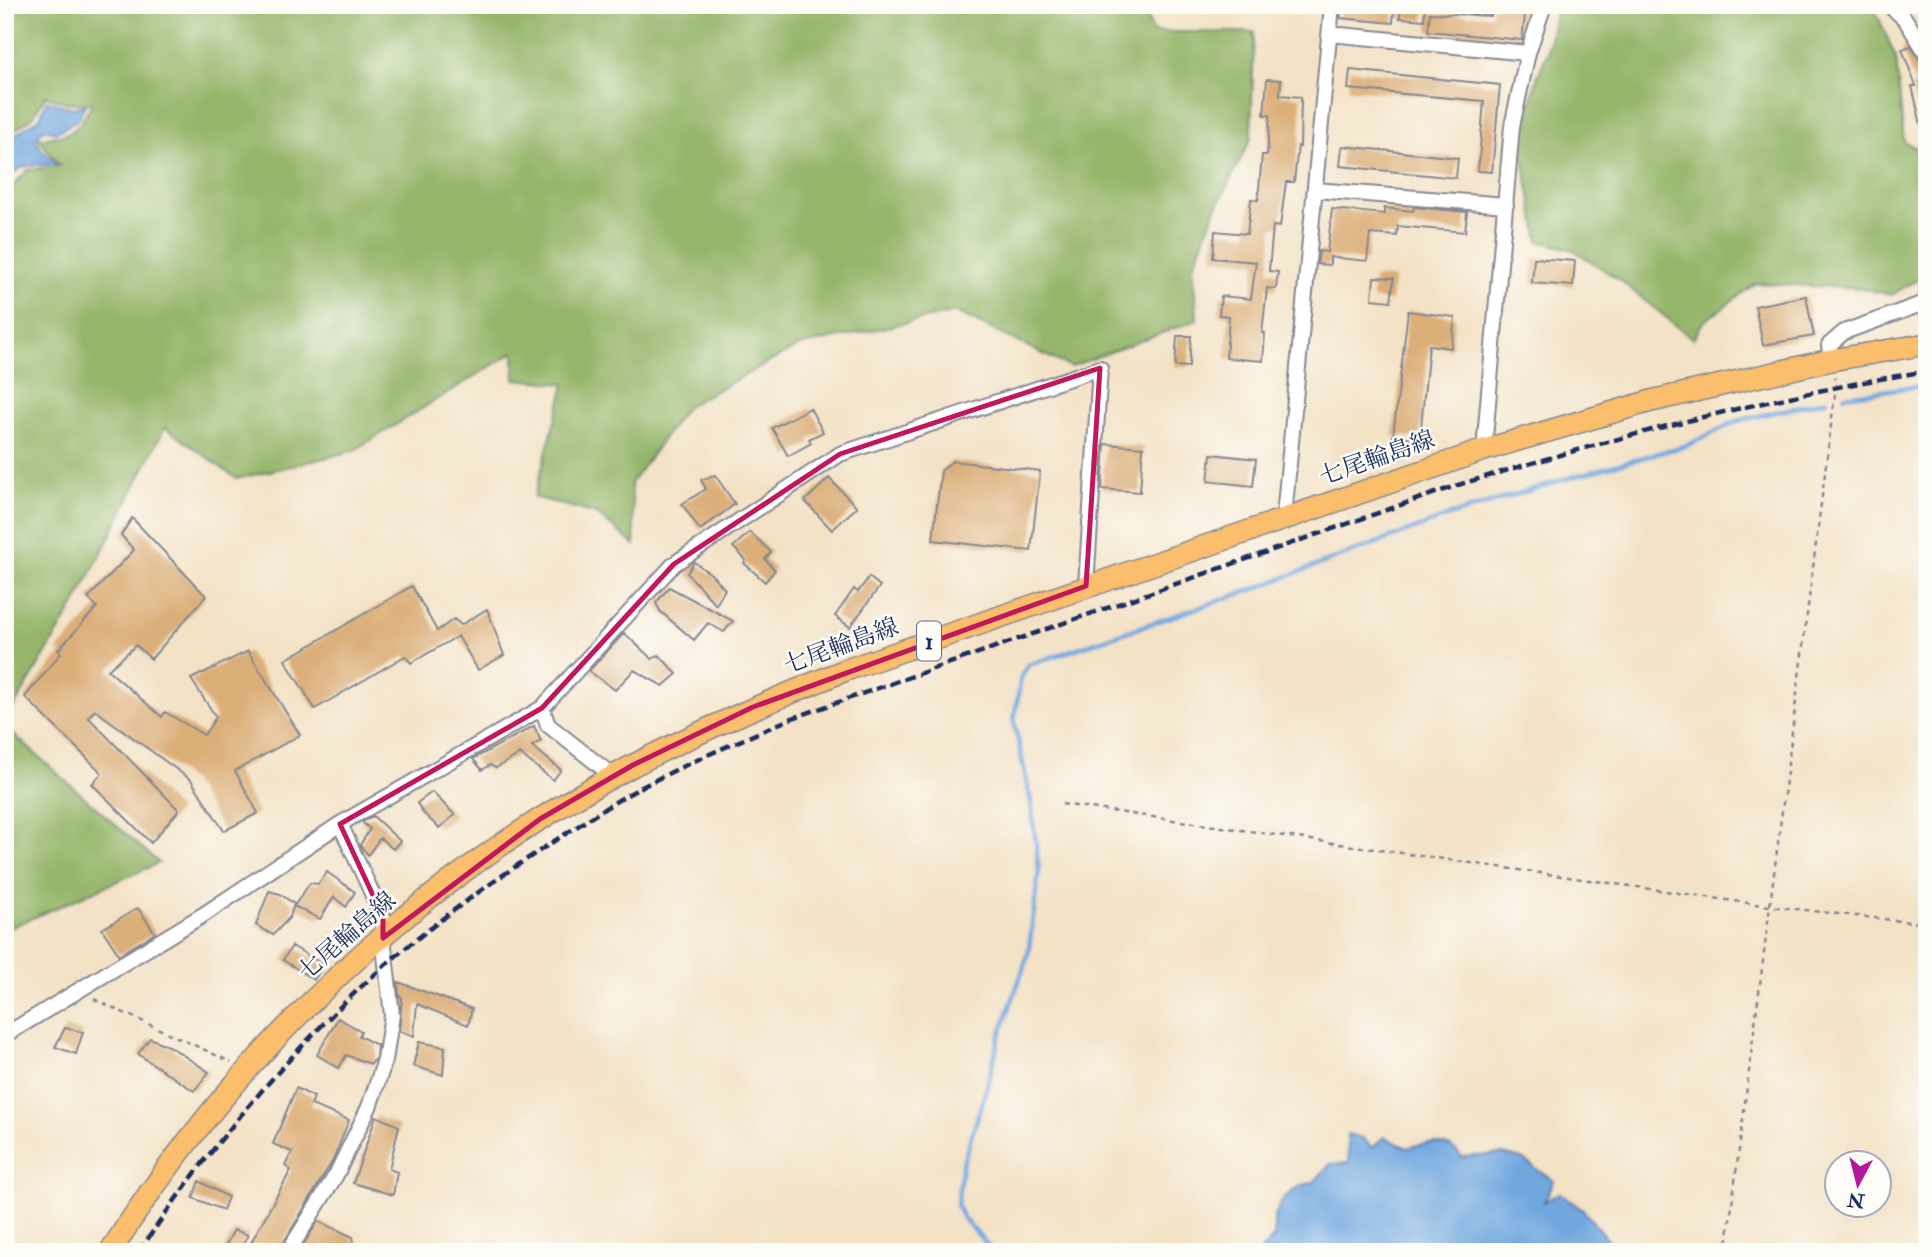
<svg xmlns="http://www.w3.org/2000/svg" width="1932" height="1257" viewBox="0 0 1932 1257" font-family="'IM FELL Double Pica','Noto Serif JP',serif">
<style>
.forest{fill:#95b66a;stroke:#587264;stroke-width:2}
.water{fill:#71a7df;stroke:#466b9e;stroke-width:2}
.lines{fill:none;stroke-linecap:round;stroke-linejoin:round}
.stream{stroke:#71a7df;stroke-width:4.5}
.building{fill:#dcaf79}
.minor-casing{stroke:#878892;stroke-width:18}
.primary-casing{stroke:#878892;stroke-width:24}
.path{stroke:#878892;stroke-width:2.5;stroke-dasharray:5 5;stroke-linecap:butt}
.minor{stroke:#fff;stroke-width:14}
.primary{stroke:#fabe6d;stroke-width:21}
.rail{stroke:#1b2f5e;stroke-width:4.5;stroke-dasharray:10 5;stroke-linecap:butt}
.marked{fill:none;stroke:#c2185b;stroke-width:5;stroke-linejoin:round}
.labels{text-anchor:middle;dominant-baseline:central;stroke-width:5;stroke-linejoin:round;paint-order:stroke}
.shield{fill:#fdfcf7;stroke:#5f6c8c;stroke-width:2}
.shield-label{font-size:23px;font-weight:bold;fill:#1b2f5e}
.street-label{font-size:24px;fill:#1b2f5e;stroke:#fdfcf7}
</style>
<rect width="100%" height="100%" fill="#fdfcf7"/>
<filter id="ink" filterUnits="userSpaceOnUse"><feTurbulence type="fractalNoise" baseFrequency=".0143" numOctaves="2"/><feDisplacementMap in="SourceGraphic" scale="14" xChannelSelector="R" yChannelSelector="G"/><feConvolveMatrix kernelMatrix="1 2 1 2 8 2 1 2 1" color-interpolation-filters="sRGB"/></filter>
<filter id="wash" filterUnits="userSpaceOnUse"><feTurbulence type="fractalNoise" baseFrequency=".00686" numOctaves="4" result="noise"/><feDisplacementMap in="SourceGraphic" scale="28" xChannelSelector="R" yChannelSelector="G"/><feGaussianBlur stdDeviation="1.57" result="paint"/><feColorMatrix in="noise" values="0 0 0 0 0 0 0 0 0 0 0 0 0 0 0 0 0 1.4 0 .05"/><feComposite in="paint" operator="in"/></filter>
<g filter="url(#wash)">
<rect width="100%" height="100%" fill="#f3e2c6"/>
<path class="forest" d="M5,5H1142L1153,32H1254L1251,138L1216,208L1193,267L1197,320L1070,367L956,312L799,346L687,406L631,483L635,545L597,514L534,497L565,384L515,379L514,352L353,451L237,479L165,427L77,601L5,722V194L28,170L60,166L38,138C71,136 78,133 92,103H68L45,96L33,117L5,136V39L13,17L5,22Z
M1557,5H1873L1896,58L1904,142L1927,153V273L1892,295L1859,288L1756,283L1703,322L1693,339L1622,282L1574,250L1539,241L1520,144L1537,78L1547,53Z
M5,727L159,863L5,930Z"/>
<path class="water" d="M46,101L72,108L85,105L78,120L57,132L43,129L35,140L44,152L57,164C31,166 24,161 5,181V141L40,118Z
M1347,1134L1363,1138L1372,1148L1384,1137L1407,1148C1428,1142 1447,1138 1462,1157L1503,1154L1522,1159L1554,1181L1544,1202L1559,1193L1583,1210L1618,1252H1260L1274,1237V1217L1283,1199L1299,1186L1314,1182L1330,1164L1349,1163Z"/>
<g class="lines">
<path class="stream" d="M1844,396L1927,385
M994,1252L963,1218L957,1206L962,1166L987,1087L999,1038L1028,955L1039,871L1031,802L1014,721L1021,677L1028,665L1254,589L1449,516L1565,479L1688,445L1737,421L1827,400"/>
</g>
<g id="blocks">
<path class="building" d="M1342,5L1394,7L1393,23L1340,18Z
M1401,5H1425L1424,20L1400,18Z
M1492,5L1526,8L1522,40L1428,31L1430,13L1491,16Z
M1911,46L1921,62L1927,76V128L1922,129L1912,86H1916L1902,49Z
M1350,70L1500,85L1492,172L1478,171L1484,101L1348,89Z
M1267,79L1281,80L1280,95L1301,97L1300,147L1298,146L1294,182H1286L1280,227L1273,226L1269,271L1278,272L1276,289L1267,288L1262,333H1265L1263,361L1226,358L1229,316L1219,315L1221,296L1251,299L1256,262L1213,258L1215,231L1247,234L1251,199L1258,200L1262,155H1267L1270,115H1264Z
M1342,146L1458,158L1456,178L1340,166Z
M1414,207L1467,212L1465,232L1398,226L1397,236L1370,234L1367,261L1330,257V265L1317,264L1319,251L1327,252L1332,209L1384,214V208L1413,211Z
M1534,258L1575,261L1573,286L1532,283Z
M1374,277L1394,278L1391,301L1372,299Z
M1806,296L1814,336L1763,345L1755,306Z
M1408,311L1455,317L1451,348L1429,345L1420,438L1393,436Z
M1177,336H1191L1189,367L1175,366Z
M810,408L823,432L809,439L811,443L788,456L772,428Z
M1105,444L1143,447L1140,492L1102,489Z
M1211,454L1256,459L1253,486L1208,481Z
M952,461L1040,471L1031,551L933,540L941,471Z
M715,475L735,504L700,530L682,504L706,489L701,480Z
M829,478L857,507L832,530L805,501Z
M132,518L206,596L151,659L136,645L108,670L162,717L165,712L204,735L216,717L191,679L248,651L300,735L235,771L258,813L224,831L191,780L95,710L88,717L179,810L151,843L92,784L102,773L25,697L61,653L58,650L97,607L88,598L134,550L121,535Z
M750,532L771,552L765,559L775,570L765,582L744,563L746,560L733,547Z
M694,562L711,574L725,589L716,605L687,573Z
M869,577L880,586L850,627L835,616L854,589L858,592Z
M412,586L437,631L454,619L461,625L487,609L504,655L478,670L458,636L411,663L405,656L315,709L285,660Z
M669,587L733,621L724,632L708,623L694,640L660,611L656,603Z
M624,633L652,659L659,655L677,674L663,686L634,670L615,690L589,671Z
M534,726L541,741L532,746L561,770L553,780L520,754L496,768L490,765L482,770L473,759Z
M432,792L455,815L439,828L423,813L417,803Z
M373,816L400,841L393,849L380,838L368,855L360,845L370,829L362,822Z
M327,872L355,892L346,907L334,897L320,919L294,906L310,883L318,884Z
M269,891L280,894L294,904L290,917L273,935L256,925Z
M138,908L155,933L119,955L102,929Z
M292,946L324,965L314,980L283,960Z
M398,982L472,1009L468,1025L417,1004L414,1036L399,1031L402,997L399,996Z
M338,1018L361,1031L359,1036L377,1045L376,1058L371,1064L346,1055L339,1068L317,1055Z
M65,1028L83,1032L76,1054L55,1047Z
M150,1038L172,1048L209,1072L194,1091L138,1054Z
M419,1042L445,1047L443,1075L413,1066Z
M296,1088L314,1097L311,1105L349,1120L333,1160L278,1252H260L249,1246L291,1170L285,1166L292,1152L273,1144Z
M376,1116L399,1126L389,1169L397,1172L393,1195L353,1183Z
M199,1181L228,1197L223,1210L193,1198Z
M318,1221L353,1237L354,1243L361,1252H299Z
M234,1230L248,1235L239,1252H222Z"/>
</g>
</g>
<g filter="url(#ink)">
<use href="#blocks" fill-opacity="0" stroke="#878892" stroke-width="2"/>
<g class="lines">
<g class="minor-casing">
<path id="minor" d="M1889,5L1905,19L1927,54
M1330,34L1528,53
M1315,190L1506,205
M1831,360L1829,345L1844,332L1927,302
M1484,450L1512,126L1528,53L1544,5
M1284,517L1332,5
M542,708L548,725L613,776
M5,1035L203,915L340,824L542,708L674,564L840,454L1100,368L1086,586
M288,1252L336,1175L369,1107L385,1060L392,1015L383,938V917L340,824"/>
</g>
<g class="primary-casing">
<path id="primary" d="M110,1252C239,1049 421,876 634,765C703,729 774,699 846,670L1484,450L1651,401L1831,360L1927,344"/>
</g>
<path class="path" d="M1062,804L1769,906L1927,924
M94,999L231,1062
M1726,1252L1836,386L1834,377"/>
<use href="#minor" class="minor"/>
<use href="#primary" class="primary"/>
<path class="rail" d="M139,1252C197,1165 263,1084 337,1010C403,944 481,888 559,838C582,824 604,808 627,795C679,766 735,743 790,719L1458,485C1613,438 1767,397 1927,371"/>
</g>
</g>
<path class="marked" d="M1100,368L1086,586L753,707L633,765L540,819L383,938V917L340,824L542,708L674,564L840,454Z"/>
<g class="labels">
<rect class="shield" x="917" y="621.5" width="24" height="39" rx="5"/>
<g class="shield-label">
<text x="929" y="641">1</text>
</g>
<g class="street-label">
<text transform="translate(1377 458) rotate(-19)">七尾輪島線</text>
<text transform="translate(841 646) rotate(-20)">七尾輪島線</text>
<text transform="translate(347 936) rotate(-41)">七尾輪島線</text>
</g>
</g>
<rect width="1932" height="1257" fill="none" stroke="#fdfcf7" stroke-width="28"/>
<g transform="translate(1858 1184) rotate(187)"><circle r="33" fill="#fdfcf7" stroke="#a3aaba" stroke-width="2"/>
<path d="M0-5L12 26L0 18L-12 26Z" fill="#b5179e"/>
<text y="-10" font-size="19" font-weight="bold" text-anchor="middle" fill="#1b2f5e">N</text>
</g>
</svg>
